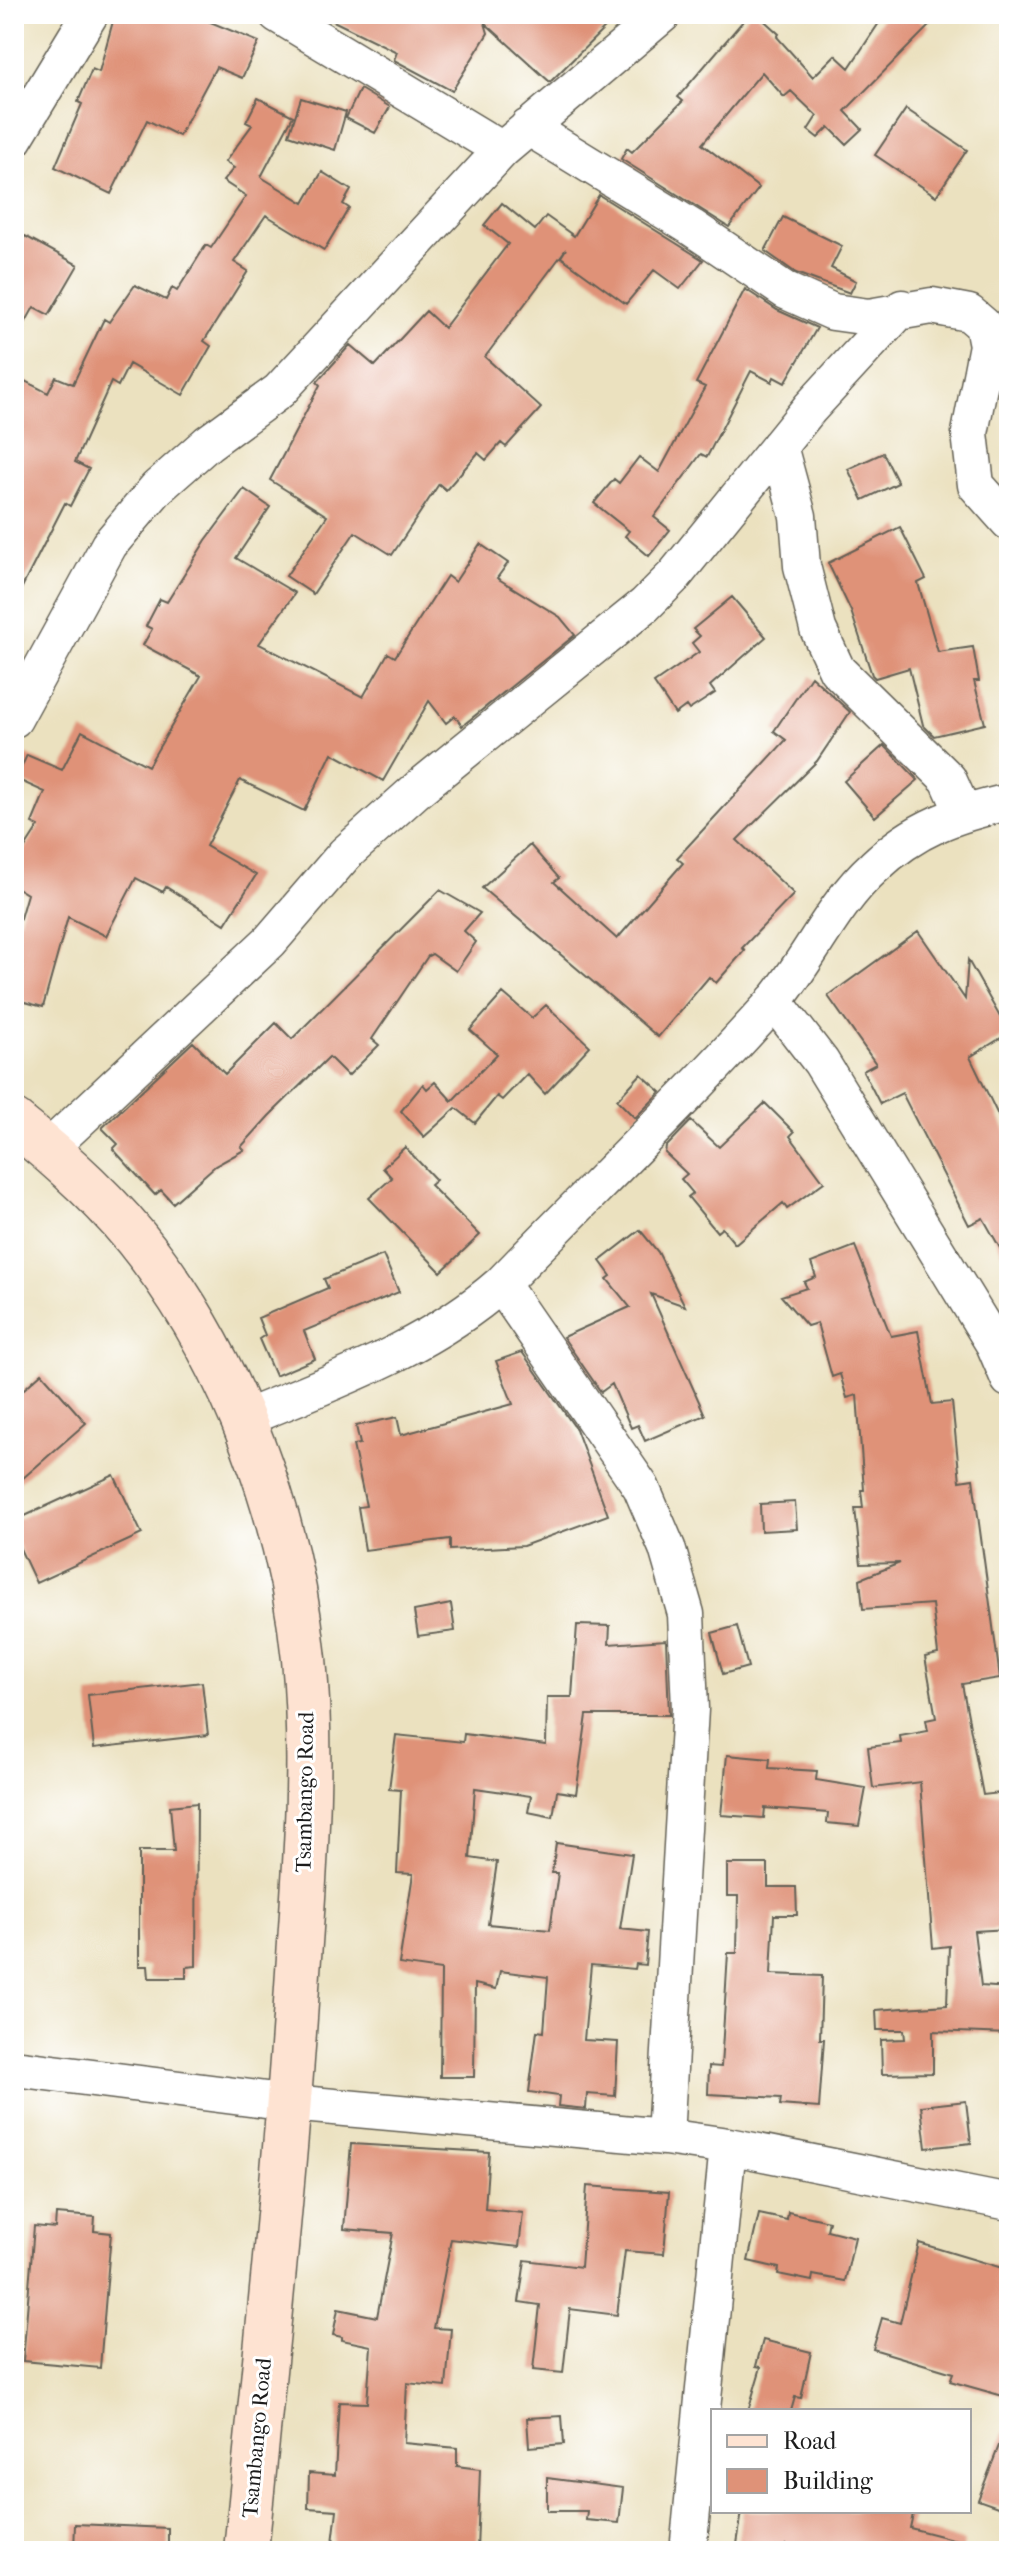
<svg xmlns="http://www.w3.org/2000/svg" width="1023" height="2565" viewBox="0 0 1023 2565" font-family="'IM FELL French Canon',serif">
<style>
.building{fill:#df9278}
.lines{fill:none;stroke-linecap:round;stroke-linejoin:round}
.street-casing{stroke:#646155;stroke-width:39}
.secondary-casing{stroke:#646155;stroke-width:47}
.street{stroke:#fff;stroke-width:36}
.secondary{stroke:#fee3d2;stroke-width:44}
.labels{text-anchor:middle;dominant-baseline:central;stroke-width:6;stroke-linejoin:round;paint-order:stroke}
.street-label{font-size:22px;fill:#1c1c1c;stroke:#fff}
</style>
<rect width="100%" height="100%" fill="#fff"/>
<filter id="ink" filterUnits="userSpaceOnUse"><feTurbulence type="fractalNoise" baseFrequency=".0125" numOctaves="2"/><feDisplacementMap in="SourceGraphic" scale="16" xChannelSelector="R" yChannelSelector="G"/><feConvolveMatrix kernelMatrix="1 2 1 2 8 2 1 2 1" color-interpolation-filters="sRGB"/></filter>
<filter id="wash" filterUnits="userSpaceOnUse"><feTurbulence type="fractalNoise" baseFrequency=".006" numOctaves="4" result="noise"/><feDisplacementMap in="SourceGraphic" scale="32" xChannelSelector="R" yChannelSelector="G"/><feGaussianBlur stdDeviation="1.8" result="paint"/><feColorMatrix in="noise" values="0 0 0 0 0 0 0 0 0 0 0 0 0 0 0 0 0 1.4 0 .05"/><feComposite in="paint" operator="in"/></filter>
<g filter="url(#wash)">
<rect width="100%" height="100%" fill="#ebe1bf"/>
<g id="blocks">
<path class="building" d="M115,14H191L259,42L242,78L216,67L179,136L147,120L111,194L55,167L82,104L78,102L92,69L99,72Z
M319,14H619L550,82L485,23L488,33L452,91L394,60L397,52Z
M749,14H757L779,34L777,37L813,77L835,55L849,68L885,14H911L929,26L845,111L862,129L846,144L829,127L818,138L808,130L817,116L791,91L784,97L762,72L702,144L759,188L729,227L621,159L627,148L632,152L683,101L678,97Z
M360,89L390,107L375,133L346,118Z
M258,98L293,116L261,177L304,203L322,172L351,190L343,204L349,208L324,250L266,215L234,262L248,271L204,341L211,346L183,395L129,364L118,386L111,382L75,462L89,469L70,506L65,503L14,603V402L25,381L48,393L56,377L73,384L104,319L109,322L135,285L166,300L172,288L177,291L206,245L211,248L246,196L223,181L234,168L225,162L252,125L246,122Z
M301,98L346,112L335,150L289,135Z
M906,109L967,150L936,196L875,155Z
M599,195L703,260L680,289L654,270L626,304L561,257L566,249L485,357L541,408L506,447L501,443L486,460L478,453L446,490L439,484L392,555L355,532L313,594L286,576L327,516L270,480L320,385L317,382L350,345L375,366L426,311L444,328L508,244L484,225L502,203L535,230L546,216L574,236Z
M783,217L842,246L831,268L856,281L850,293L796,273L765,251Z
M25,236L78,265L49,315L34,307L14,343V256Z
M745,289L777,310L817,328L785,383L774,377L772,382L751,371L707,457L701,454L654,517L670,530L649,556L625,536L629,531L594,503L614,479L619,483L639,457L659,472L705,387L696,383Z
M883,453L898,483L863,500L848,469Z
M244,489L270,507L236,558L295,593L259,644L363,697L388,653L395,657L447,576L455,582L480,544L508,563L497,578L560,617L575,635L462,726L455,716L446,723L429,701L383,781L332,753L304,811L240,780L206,846L256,875L225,924L166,887L163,892L136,878L106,936L68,917L43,1007L14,999V939L27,894L14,886V865L39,826L32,823L45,792L16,779L27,755L62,770L82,731L148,766L201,676L143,645L152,629L146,626L160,599L167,602L206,540Z
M900,527L926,579L918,583L938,652L973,647L979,681H974L985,724L934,736L923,725L909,668L875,678L872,675L851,611L828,563Z
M732,597L766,637L710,686L715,693L689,710L686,706L675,714L654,683L699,652L692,643L700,636L693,629Z
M811,676L850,712L817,761L737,840L794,894L742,948L745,950L716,983L709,977L658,1037L482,888L530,845L559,878L554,882L617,939L683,863L677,858L786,740L774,731Z
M884,745L918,780L875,817L844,781Z
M440,890L480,913L464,931L476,942L456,971L432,954L428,956L372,1039L379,1045L348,1076L329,1057L269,1116L241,1147L244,1150L215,1166L173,1203L161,1190L155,1195L113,1149L118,1144L102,1128L193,1042L225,1074L276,1023L292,1039Z
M918,931L965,999L968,960L1009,1033L970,1057L1009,1138V1264L983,1218L969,1225L902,1093L880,1104L863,1071L876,1064L828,996Z
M503,993L532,1018L546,1005L590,1046L545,1094L527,1074L502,1100L497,1096L475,1123L456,1108L424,1137L401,1111L423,1084L427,1089L435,1082L452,1101L497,1054L470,1030Z
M641,1074L661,1092L635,1118L617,1100Z
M765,1103L794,1132L790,1136L824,1182L787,1209L783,1203L735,1244L722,1228L717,1232L688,1197L693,1193L681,1179L687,1174L665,1153L666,1147L691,1121L719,1147Z
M405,1147L436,1180L430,1185L480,1235L441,1272L369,1198L392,1178L383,1168Z
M640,1230L658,1252L685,1306L651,1294L705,1415L645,1441L638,1425L631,1428L612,1384L601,1392L563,1337L630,1307L607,1279L611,1276L600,1261Z
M855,1246L891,1336L918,1331L932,1404L952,1402L960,1481L973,1479L1000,1678L962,1684L983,1795L1009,1792V1929L974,1931L981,1986L1009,1988V2034L933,2031V2073L882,2074L881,2040L905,2039L904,2030H877L876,2010L947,2005L949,1946L933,1948L920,1782L873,1788L868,1747L901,1743L900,1736L928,1731L926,1720L936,1718L925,1657L938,1654L932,1604L863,1609L860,1579L900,1563L861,1564L855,1508H863L861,1490H864L857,1395L847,1398L840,1374L832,1377L817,1323L807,1326L781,1296L807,1288L804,1282L816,1277L811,1263Z
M383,1255L399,1292L304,1331L315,1359L275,1376L259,1339L265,1335L258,1318L328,1288L324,1279Z
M522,1352L576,1429L608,1515L523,1546L450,1550V1539L365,1550L358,1507L366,1506L353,1445L360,1444L356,1426L397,1417L401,1435L513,1404L496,1361Z
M42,1373L86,1423L14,1486V1398Z
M114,1475L142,1534L36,1583L14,1536V1521Z
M795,1502L797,1529L761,1531L760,1504Z
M451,1604L455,1631L418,1636L414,1611Z
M577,1625L610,1626L609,1644L666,1640L669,1715H587L576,1794L557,1791L553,1817L528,1812L531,1796L475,1788L470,1858L497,1862L488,1924L550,1930L558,1873H552L556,1843L632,1854L620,1929L648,1932L645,1965L636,1964L635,1969L591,1965L584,2040L618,2042L615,2096L587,2094L586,2109L558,2106L559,2096L529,2092L537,2031L544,2032L548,1977L500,1971L496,1989L475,1984L474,2077H440L441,1970L399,1964L413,1874L397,1873L401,1790L389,1789L396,1735L463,1742L464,1734L546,1745L547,1697H572Z
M737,1626L748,1667L723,1674L712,1633Z
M202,1682L208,1735L94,1748L88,1695Z
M727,1755L770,1759L769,1768L817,1771L816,1780L866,1788L859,1826L827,1823L828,1813L765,1808L764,1818L721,1815Z
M197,1803L196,1966L186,1967V1978H149L148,1966H139V1851H174L170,1806Z
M727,1864H768V1887H796L797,1915H774L771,1974L822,1976L820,2039H824L819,2108L780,2105L781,2098L708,2094L709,2066L721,2067L728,1953H737L738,1896H727Z
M966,2101L971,2143L926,2148L921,2106Z
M351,2144L489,2152L485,2209L523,2213L519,2247L451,2239L434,2328L451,2329L446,2387L407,2383L404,2443L457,2448V2466L480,2469L477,2551H332L337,2510L308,2508L309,2473L335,2475L339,2402L367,2403L371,2346L342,2340V2337L333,2335L338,2309L377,2317L393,2233L344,2229Z
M587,2186L669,2192L664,2254L625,2251L617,2315L570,2309L563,2373L533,2370L540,2305L519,2302L525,2260L581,2267Z
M788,2212L829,2221L827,2230L855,2237L845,2281L813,2275L812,2281L778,2274L779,2268L748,2261L759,2214L787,2220Z
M56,2214L95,2217L94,2231L111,2233L100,2368L23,2361L34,2226L55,2228Z
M919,2243L1009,2270V2377L1003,2396L950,2381L953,2373L873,2349L882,2318L900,2323Z
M763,2340L811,2352L801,2398L795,2397L791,2411H748L761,2367L756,2366Z
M562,2416L564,2444L529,2447L527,2418Z
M1007,2425L1009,2426V2511L978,2500Z
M547,2478L623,2488L619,2523L586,2520L587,2511H547Z
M742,2511H897L913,2514L910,2528L964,2542L963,2551H827L787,2545V2551H736Z
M75,2524L168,2528V2551H74Z"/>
</g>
</g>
<g filter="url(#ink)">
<use href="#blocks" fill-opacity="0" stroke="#646155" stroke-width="2"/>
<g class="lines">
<g class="street-casing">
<path id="street" d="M277,14L502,150
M528,127L691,227L786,291L833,312L869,317L932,306L969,313L983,325L987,345L970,433L976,485L1009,522
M14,139L90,14
M779,446L798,516L802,566L818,629L837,670L948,779L963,812
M14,719L109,545L157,488L208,443L279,391L502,150L663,14
M774,1001L821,1062L994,1344L1009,1379
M48,1149L270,941L345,854L419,788L645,605L674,576L810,408L902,308
M501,1284L641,1487L667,1548L686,1614L690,1709L665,2137
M241,1420C331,1382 426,1350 501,1284C591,1191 686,1100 772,1004C809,961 832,905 874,867C915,828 955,814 1009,802
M14,2068L290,2103L665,2137L728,2146L1009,2202
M688,2551L728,2146"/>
</g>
<g class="secondary-casing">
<path id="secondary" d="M14,1122C64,1162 112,1205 150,1256C235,1368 290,1519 304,1659C315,1773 303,1889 296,2003C284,2186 264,2368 246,2551"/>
</g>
<use href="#street" class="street"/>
<use href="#secondary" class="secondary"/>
</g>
</g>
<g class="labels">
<g class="street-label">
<text transform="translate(305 1792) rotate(-89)">Tsambango Road</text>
<text transform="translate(257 2438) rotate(-85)">Tsambango Road</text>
</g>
</g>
<rect width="1023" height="2565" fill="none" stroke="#fff" stroke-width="48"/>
<rect x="711" y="2409" width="260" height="104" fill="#ffffff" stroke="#a4a4a4" stroke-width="2"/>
<rect x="727" y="2435" width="40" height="12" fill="#fee3d2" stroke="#a4a4a4" stroke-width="2"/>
<text x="783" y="2449" font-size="24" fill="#1c1c1c">Road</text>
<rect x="727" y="2469" width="40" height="24" fill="#df9278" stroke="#a4a4a4" stroke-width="2"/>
<text x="783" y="2489" font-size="24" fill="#1c1c1c">Building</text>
</svg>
